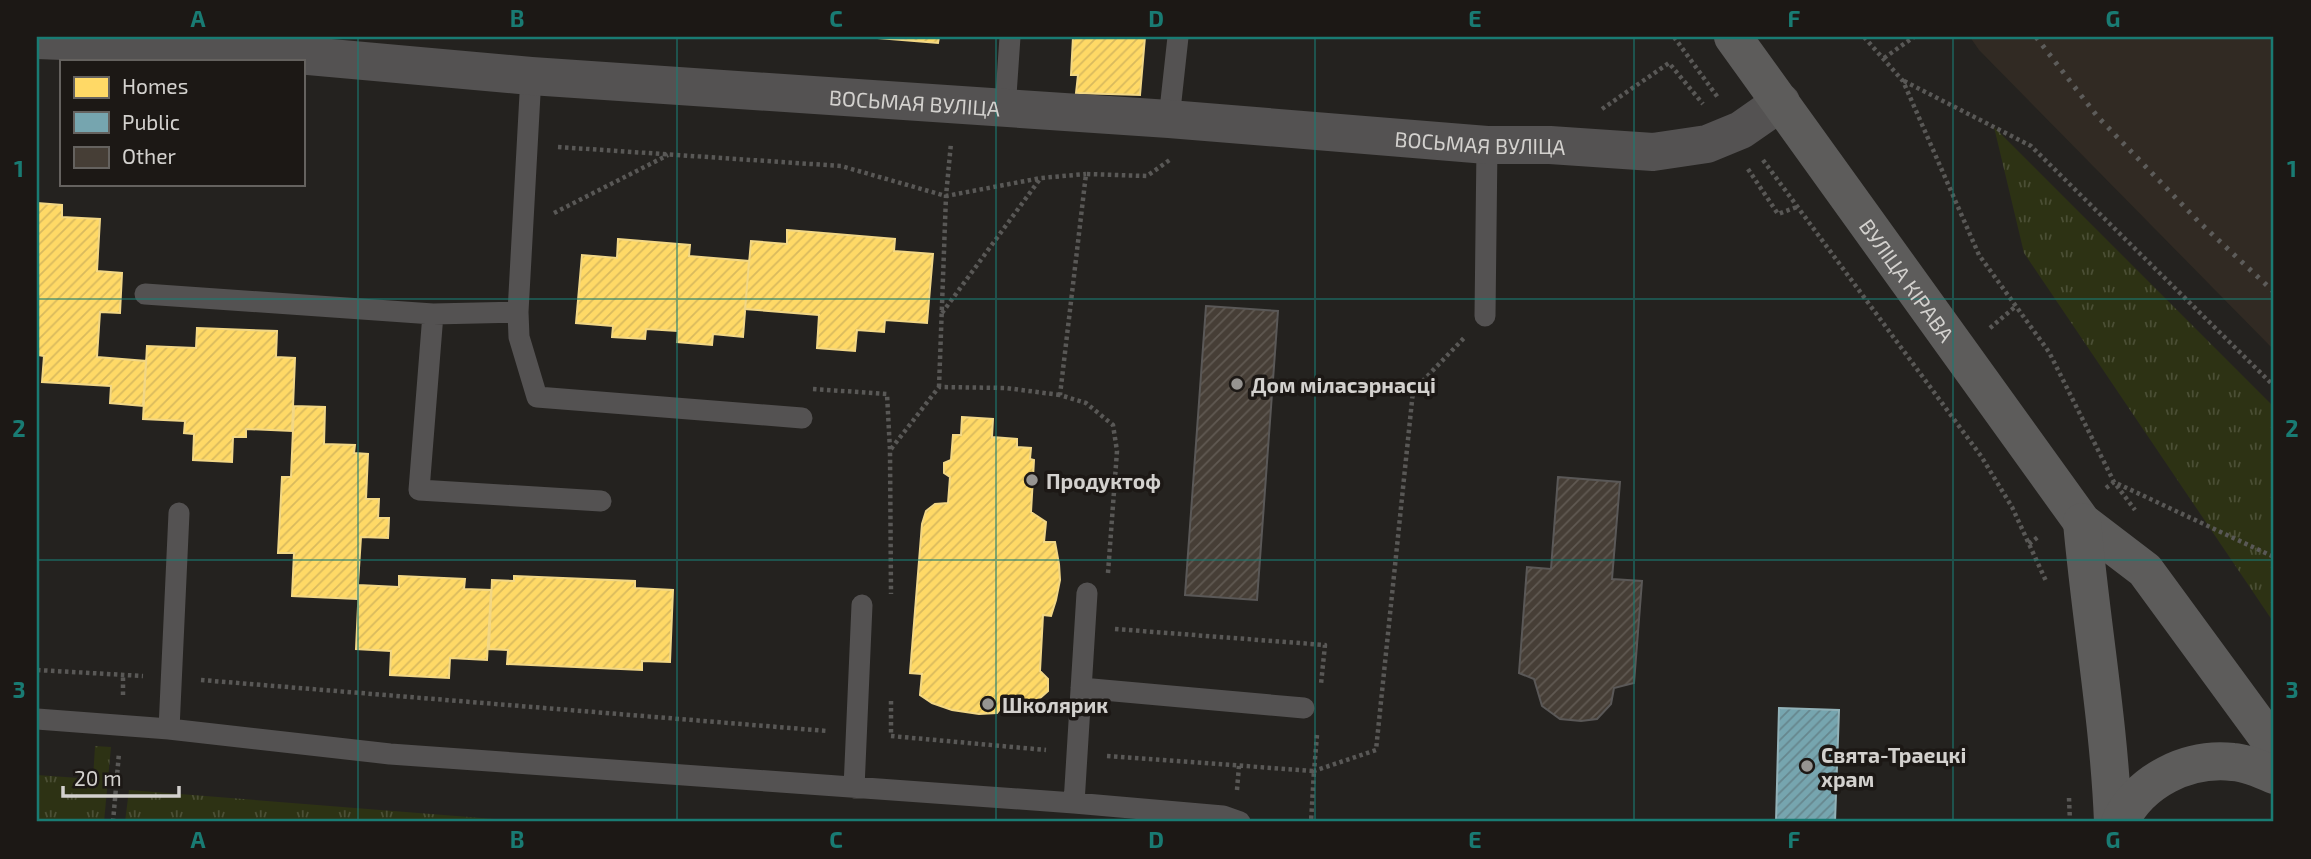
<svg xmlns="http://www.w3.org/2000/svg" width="2311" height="859" viewBox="0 0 2311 859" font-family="'Exo 2',sans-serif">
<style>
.built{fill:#312a23}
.grass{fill:url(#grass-tufts)}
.homes{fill:url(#homes-hatch);stroke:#f2d785;stroke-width:2}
.public{fill:url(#public-hatch);stroke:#92b2b8;stroke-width:2}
.building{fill:url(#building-hatch);stroke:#5a5857;stroke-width:2}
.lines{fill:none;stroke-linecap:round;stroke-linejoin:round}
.path{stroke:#595856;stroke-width:4.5;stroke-dasharray:3.5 3.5;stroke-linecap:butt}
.lane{stroke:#545252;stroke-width:21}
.street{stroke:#545252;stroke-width:38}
.primary{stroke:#5d5c5b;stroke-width:38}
.rail{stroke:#5d5c5a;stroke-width:5;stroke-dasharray:3.5 7;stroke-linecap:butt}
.grid{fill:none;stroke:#197b73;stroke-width:2;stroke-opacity:0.55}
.poi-dot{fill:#969491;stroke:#1c1815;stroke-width:2.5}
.labels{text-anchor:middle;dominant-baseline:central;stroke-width:7;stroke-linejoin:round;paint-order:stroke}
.street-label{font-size:21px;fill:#d3d1ce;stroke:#1c1815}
.poi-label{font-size:21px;font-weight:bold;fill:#d3d1ce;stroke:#1c1815;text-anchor:start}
.neatline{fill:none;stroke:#197b73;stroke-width:2.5}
.grid-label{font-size:23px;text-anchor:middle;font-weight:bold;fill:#197b73}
</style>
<defs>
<pattern id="grass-tufts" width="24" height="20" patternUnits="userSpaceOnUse" patternTransform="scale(1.75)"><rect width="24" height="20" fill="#2d3214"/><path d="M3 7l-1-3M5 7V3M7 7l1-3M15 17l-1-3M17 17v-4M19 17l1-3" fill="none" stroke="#4b4f35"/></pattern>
<pattern id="homes-hatch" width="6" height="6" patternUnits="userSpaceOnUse" patternTransform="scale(1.75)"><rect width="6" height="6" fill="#ffd966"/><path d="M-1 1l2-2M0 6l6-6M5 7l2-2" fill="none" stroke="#d9ba5e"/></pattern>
<pattern id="public-hatch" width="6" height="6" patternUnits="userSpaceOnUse" patternTransform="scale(1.75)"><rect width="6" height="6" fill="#76a5af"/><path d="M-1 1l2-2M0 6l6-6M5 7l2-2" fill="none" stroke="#66868d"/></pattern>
<pattern id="building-hatch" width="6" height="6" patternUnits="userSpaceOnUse" patternTransform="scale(1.75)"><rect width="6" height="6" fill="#463e36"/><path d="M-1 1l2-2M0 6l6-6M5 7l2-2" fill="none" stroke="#605952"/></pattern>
</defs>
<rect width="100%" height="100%" fill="#24221f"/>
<path class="built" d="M1970,37H2274V350L1979,50Z"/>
<path class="grass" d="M1994,127L2274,407V623L2024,253Z
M95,746L111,747L104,822H37V775L93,779Z
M129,790L532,822H125Z"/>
<path class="homes" d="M865,37H939L938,43Z
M1073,37H1145L1140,95L1076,93L1078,75H1071Z
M37,203L62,205V217L100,219L97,271L122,273L120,313L100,312L97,357L146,361L143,406L110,403L111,386L42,382L44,356L37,355Z
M787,230L895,239L894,251L933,254L927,323L885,320L884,332L857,330L855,351L817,348L819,315L745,309L751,241L787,244Z
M618,239L690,245L689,256L749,261L743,337L713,334L712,345L677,342L678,331L646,329L645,339L612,337L613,326L576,323L582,255L617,258Z
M197,328L277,331L276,357L295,358L292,431L246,429V437H233L232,462L193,460L194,434L184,433L185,421L143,419L147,346L196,348Z
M294,406L325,407L324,444L355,445L354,453L368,454L366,499H379L378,518H389L388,538L361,537L357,599L292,596L294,553H278L282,477H291Z
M962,417L993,419L992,437L1017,439V447L1031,448L1030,459L1034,460L1031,512L1046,522L1044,542H1055L1059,564L1060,580L1056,600L1051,616L1043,615L1040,671L1048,679V691L1038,700L1024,707L1001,708L997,713L979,714L952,710L932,703L920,695L922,674L910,673L922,524L926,511L935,504L948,503L950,477L944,473V463L951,460L953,435H961Z
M399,576L465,579L464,589L491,590L487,660L450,658L449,678L390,675L391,651L356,649L359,585L399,587Z
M514,576L635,581V588L673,590L670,662L642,661V670L507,664L508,650L489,649L492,580L514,581Z"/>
<path class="public" d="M1779,708L1839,710L1835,822H1776Z"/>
<path class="building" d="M1206,306L1278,311L1257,600L1185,595Z
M1558,477L1620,482L1612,579L1642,581L1634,683L1614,688L1611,704L1597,719L1581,721L1560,719L1542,706L1534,679L1519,673L1527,567L1551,569Z"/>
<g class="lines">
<path class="path" d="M1674,37L1719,99
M1864,37L1903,81L1979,255L2049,352L2114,482L2135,510
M1884,58L1914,37
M1904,81L2031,146L2274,386
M1602,109L1669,63L1703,104
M558,147L841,166L946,196L1041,178L1086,174
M1763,160L1981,456L2012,507L2046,581
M1748,169L1778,214L1797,207
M554,213L668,155
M942,313L1040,179
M1990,328L2016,306
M939,387L946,196L951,143
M813,389L887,394L890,450L891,594
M891,449L939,387L1006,388L1060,395
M2106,488L2114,482L2274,557
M2029,544L2038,537
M1108,573L1117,451L1113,425L1086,403L1060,395L1086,174L1147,176L1171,159
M1115,629L1325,645L1321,684
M37,670L143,676
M201,680L827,731
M123,695V675
M891,701V736
M1317,735L1314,771L1376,750L1413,391L1465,337
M891,736L1046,750
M1107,756L1314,771L1311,822
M1237,790L1239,766
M2069,798L2070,822
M113,822L119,753"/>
<path class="lane" d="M531,76L518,312L519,337L537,397L802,418
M1005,110L1010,37
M1169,119L1178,37
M145,294L433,314L518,312
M433,314L419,490L601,501
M1485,316L1487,145
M1081,688L1304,708
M37,719L169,729L390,754L1074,803L1223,816L1240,822
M169,729L179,513
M854,788L862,605
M1074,803L1087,593"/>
<path class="street" id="s1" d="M37,40L196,46L531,76L1169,119L1487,145H1550L1653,152L1707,144L1741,130L1781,102"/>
<g class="primary">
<path id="s2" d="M1733,37L2082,522L2145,570L2268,738L2274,750"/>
<path d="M2082,522C2091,623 2109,721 2113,822"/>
<path d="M2120,822C2140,781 2187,757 2233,762C2247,763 2261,769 2274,775"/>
</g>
<path class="rail" d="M2036,37L2097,116L2198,221L2274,292"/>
</g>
<path class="grid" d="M358,37V822M677,37V822M996,37V822M1315,37V822M1634,37V822M1953,37V822M37,299H2274M37,560H2274"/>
<g class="poi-dot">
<circle cx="1237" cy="384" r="7"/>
<circle cx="1032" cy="480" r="7"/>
<circle cx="988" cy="704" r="7"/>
<circle cx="1807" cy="766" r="7"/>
</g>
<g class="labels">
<g class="street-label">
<text stroke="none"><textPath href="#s1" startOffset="880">ВОСЬМАЯ ВУЛІЦА</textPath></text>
<text stroke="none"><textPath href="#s1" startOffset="1447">ВОСЬМАЯ ВУЛІЦА</textPath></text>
<text stroke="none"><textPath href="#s2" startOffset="299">ВУЛІЦА КІРАВА</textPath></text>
</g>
<g class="poi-label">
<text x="1251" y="384">Дом міласэрнасці</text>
<text x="1046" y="480">Продуктоф</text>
<text x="1002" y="704">Школярик</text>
<text x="1821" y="754">Свята-Траецкі<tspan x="1821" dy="24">храм</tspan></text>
</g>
</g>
<rect width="2311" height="859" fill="none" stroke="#1c1815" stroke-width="77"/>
<rect x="60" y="60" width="245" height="126" fill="#1c1815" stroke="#65625f" stroke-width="2"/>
<rect x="74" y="77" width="35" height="21" fill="#ffd966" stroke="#65625f" stroke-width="2"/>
<text x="122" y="94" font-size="21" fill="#d3d1ce">Homes</text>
<rect x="74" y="112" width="35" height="21" fill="#76a5af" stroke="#65625f" stroke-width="2"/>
<text x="122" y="130" font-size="21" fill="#d3d1ce">Public</text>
<rect x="74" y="147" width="35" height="21" fill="#463e36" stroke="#65625f" stroke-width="2"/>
<text x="122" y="164" font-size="21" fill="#d3d1ce">Other</text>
<path d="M63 786v10h116v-10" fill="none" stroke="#d3d1ce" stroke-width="3.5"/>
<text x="74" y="786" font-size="21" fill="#d3d1ce" stroke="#1c1815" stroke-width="5" paint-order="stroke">20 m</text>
<rect x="38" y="38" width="2234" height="782" class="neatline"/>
<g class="grid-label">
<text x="198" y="27">A</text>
<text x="517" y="27">B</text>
<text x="836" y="27">C</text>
<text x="1156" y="27">D</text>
<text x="1475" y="27">E</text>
<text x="1794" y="27">F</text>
<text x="2113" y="27">G</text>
<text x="19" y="177">1</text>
<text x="2292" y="177">1</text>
<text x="19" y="437">2</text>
<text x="2292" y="437">2</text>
<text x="19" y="698">3</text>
<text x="2292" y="698">3</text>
<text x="198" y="848">A</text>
<text x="517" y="848">B</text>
<text x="836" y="848">C</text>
<text x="1156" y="848">D</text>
<text x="1475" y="848">E</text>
<text x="1794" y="848">F</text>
<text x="2113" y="848">G</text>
</g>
</svg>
